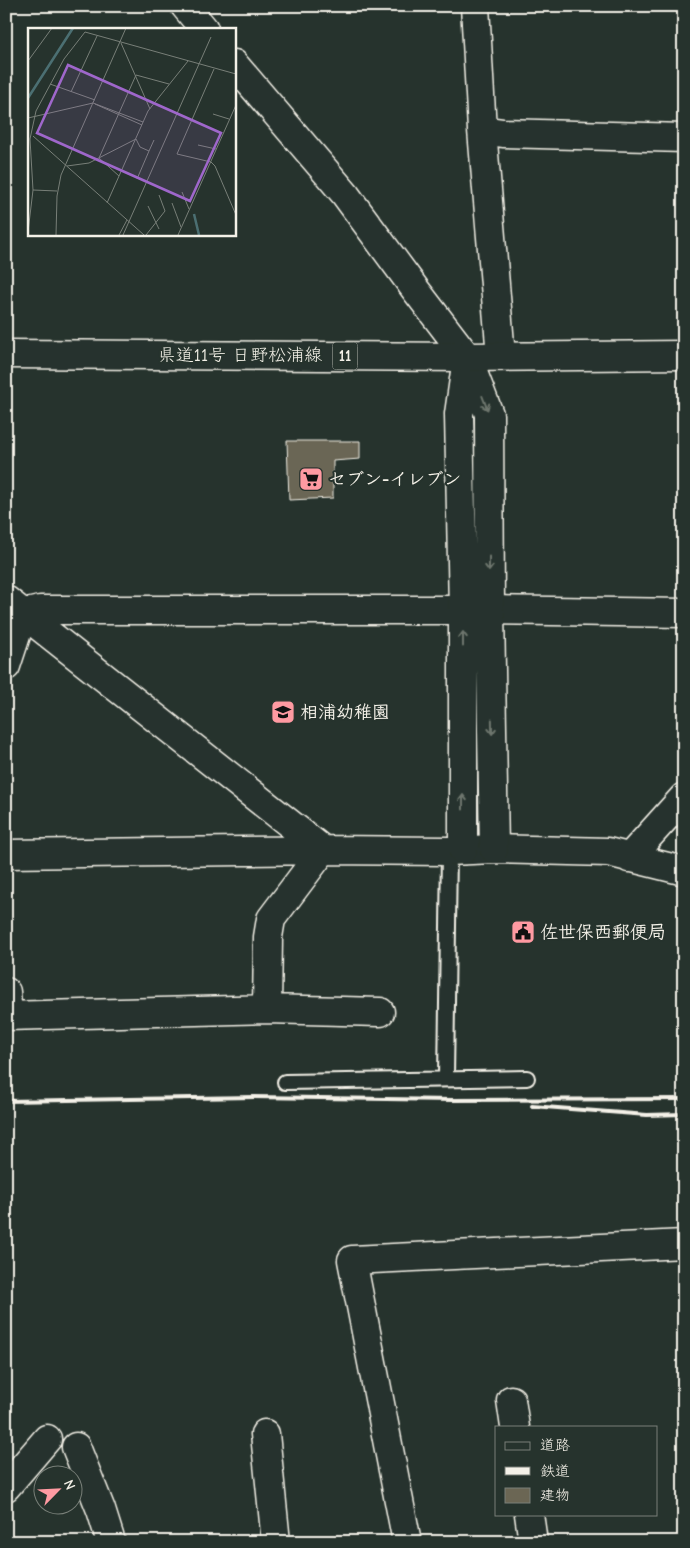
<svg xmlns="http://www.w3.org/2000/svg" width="690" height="1548" viewBox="0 0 690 1548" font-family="'Comic Neue','Klee One',sans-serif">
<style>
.building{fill:#6b6654;stroke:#f4f1e8}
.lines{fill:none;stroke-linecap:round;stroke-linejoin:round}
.service-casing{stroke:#f4f1e8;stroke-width:18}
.minor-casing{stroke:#f4f1e8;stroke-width:31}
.tertiary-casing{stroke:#f4f1e8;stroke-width:31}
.primary-casing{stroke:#f4f1e8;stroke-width:31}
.service{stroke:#26332d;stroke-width:14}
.minor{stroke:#26332d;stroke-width:28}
.tertiary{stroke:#26332d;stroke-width:28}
.primary{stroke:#26332d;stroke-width:28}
.rail{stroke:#f4f1e8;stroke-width:4}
.oneway{stroke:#6e766e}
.labels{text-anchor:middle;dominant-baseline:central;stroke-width:4;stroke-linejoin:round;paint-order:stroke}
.shield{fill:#26332d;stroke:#b6b8b0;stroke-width:1}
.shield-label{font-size:16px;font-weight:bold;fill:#f4f1e8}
.street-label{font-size:18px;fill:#f4f1e8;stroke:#26332d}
.poi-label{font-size:18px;font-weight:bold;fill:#f4f1e8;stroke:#26332d;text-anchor:start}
.inset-river{fill:none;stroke:#4b6f72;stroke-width:2.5}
.inset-road{fill:none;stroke:#787f78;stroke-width:1}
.view{fill:#9f67cb;fill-opacity:0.15;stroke:#9f67cb;stroke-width:2.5}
.inset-edge{fill:none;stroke:#f4f1e8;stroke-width:2.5}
</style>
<rect width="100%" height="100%" fill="#26332d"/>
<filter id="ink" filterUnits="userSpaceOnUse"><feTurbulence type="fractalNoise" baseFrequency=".02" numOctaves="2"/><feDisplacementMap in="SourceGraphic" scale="10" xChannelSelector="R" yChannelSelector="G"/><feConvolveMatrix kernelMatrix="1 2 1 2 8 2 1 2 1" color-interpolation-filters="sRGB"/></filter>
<g filter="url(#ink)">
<path class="building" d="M287,441H360V459L333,461V498L289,500Z"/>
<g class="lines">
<g class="service-casing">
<path id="service" d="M446,1079L449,851
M285,1082L527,1078"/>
</g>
<g class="minor-casing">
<path id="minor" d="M475,6L482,130L501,356
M482,130L503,133L684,138
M6,600L323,850
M23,614L40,610H490L684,613
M6,666L23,614
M323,850L271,919L268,937L267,1009L380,1012
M6,854L323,850L449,851L494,849L608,852L684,871
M629,858L684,797
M6,992L8,1016
M6,1016L267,1009
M511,1400L515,1427
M265,1434L276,1542
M76,1447L101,1510L111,1542
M6,1487L47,1439
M529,1514L533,1542
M407,1542L352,1260L684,1244"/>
</g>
<g class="tertiary-casing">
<path id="tertiary" d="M185,6L204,29
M234,64L345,194L415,289L467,357L489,414L490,610L494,849
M463,850V611L459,414L467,358"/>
</g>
<g class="primary-casing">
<path id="primary" d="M6,354L467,357L684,355"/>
</g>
<use href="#service" class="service"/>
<use href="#minor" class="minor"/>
<use href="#tertiary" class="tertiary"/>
<use href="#primary" class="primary"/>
<path class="rail" d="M6,1101L254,1097L452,1100L684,1099
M532,1106L647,1115L684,1114"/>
</g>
<defs><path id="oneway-shaft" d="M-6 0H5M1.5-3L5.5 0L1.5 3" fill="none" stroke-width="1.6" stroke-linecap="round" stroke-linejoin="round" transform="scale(1.25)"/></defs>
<g class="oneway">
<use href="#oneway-shaft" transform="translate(485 403) rotate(69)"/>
<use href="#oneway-shaft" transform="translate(489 564) rotate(90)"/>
<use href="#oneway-shaft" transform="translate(463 639) rotate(-90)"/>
<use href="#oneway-shaft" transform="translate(492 727) rotate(89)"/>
<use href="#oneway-shaft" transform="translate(463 802) rotate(-90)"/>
</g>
</g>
<defs>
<g id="supermarket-square" transform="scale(1.25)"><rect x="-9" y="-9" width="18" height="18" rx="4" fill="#ff9aa2" stroke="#26332d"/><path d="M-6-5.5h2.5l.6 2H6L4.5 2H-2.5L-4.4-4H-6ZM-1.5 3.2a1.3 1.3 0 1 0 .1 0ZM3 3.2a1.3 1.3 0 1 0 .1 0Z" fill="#111"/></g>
<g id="school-square" transform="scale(1.25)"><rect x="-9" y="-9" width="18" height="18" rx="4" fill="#ff9aa2" stroke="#26332d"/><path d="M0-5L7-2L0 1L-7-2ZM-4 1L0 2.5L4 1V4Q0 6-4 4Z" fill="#111"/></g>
<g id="civic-square" transform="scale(1.25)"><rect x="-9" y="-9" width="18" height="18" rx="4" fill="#ff9aa2" stroke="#26332d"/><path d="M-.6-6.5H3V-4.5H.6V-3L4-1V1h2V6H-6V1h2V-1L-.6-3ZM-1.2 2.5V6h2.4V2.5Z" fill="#111"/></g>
</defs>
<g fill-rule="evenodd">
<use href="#supermarket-square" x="311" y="479"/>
<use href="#school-square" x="283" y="712"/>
<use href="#civic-square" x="523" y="932"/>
</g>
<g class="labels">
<rect class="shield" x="332.5" y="342.5" width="25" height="27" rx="4"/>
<g class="shield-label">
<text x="345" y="356">11</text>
</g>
<g class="street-label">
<text x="240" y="355">県道11号 日野松浦線</text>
</g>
<g class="poi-label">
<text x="328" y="479">セブン-イレブン</text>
<text x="300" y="712">相浦幼稚園</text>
<text x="540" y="932">佐世保西郵便局</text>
</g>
</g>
<g transform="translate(28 28)">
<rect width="208" height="208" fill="#26332d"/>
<path class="inset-river" d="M0,70L45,0M166,186L171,207"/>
<path class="inset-road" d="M93,15L122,81M0,33L24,0M186,41L149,126L183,134L187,138L208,187M108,47L141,56M22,56L67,72M43,64L69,8M67,76L114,97M185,86L201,91M0,90L65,75L115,94M5,108L116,207M108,111L112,119L121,123L126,112M170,117L188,121M71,130L108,47M71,130L91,148M39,138L61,135L108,111M109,151L121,123M5,162L29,163M154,164L161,181M79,175L120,83L160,33M144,175L153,199M120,178L131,201M0,204L5,162L2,111L8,83L36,31L57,4L208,46M28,207L29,168L33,147L98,0M91,207L99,192M95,207L183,9M118,207L137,183L131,167M150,207L208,77"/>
<path class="view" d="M40,37L193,105L162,173L9,105Z"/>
<rect width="208" height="208" class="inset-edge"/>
</g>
<rect width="690" height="1548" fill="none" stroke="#26332d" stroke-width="25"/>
<rect x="12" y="12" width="665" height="1523" fill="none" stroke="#f4f1e8" stroke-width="2" filter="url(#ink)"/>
<rect x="495" y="1426" width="162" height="90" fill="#26332d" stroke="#787f78"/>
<rect x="505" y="1442" width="25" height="8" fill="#26332d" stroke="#787f78"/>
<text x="540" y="1450" font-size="15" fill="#f4f1e8">道路</text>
<rect x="505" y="1467" width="25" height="8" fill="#f4f1e8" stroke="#787f78"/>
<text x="540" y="1476" font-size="15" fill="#f4f1e8">鉄道</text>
<rect x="505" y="1488" width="25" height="15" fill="#6b6654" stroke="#787f78"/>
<text x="540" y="1500" font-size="15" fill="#f4f1e8">建物</text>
<g transform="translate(58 1490) rotate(66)"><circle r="24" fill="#26332d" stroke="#787f78"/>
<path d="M0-4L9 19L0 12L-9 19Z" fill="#ff9aa2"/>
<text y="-8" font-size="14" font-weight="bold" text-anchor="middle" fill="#f4f1e8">N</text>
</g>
</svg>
